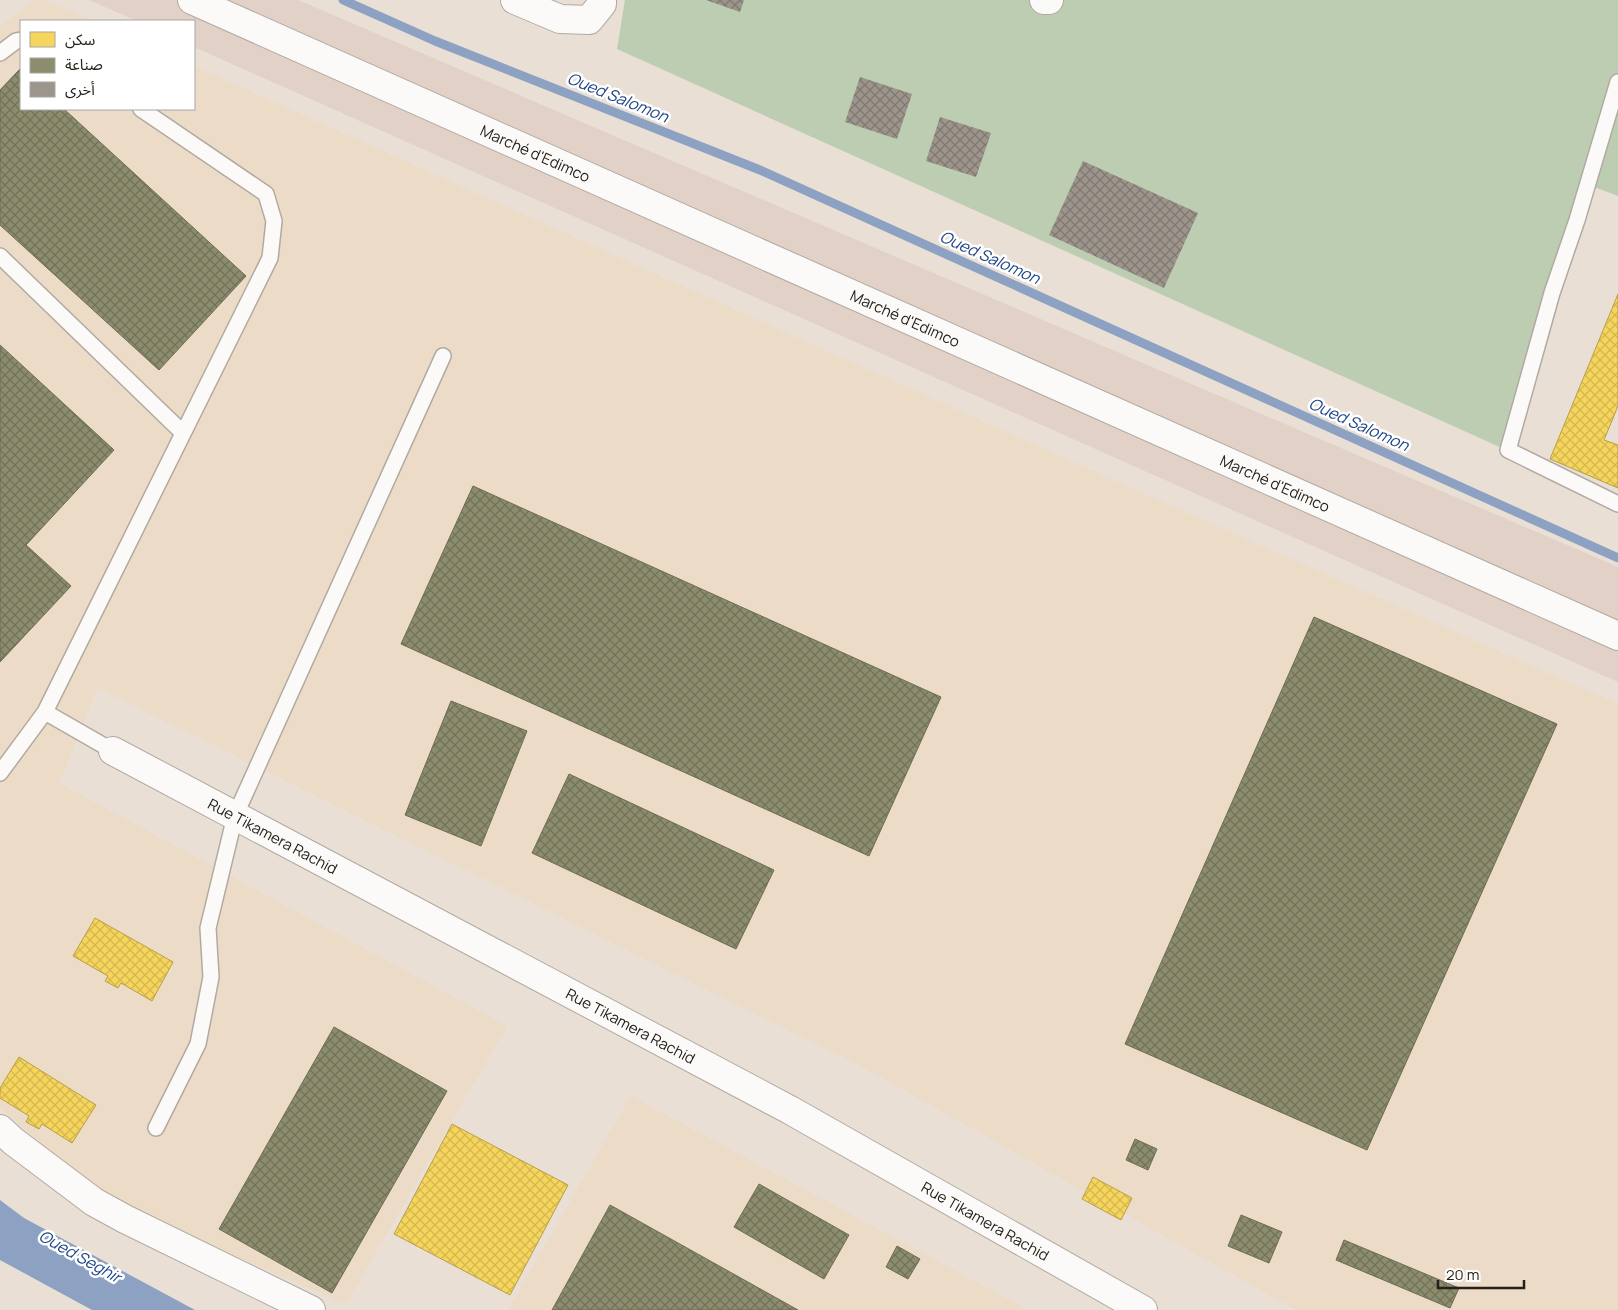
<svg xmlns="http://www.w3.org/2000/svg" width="1618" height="1310" viewBox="0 0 1618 1310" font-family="Manrope,'Noto Sans Arabic',sans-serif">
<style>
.commercial{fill:#e2d1c7}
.built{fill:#ecdbc7}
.grass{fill:#bccdb2}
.water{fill:#8da1c3}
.homes{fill:url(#homes-cross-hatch);stroke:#b89f48}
.industry{fill:url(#industry-cross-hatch);stroke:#6d6c54}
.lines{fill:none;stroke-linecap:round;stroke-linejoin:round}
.stream{stroke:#8da1c3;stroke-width:9}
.building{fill:url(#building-cross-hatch)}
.lane-casing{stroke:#b1aaa1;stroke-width:18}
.street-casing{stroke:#b1aaa1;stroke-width:30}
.lane{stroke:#fcfaf9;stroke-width:15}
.street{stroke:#fcfaf9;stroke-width:28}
.labels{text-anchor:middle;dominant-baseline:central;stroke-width:5;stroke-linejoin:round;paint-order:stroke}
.street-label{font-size:15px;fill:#262018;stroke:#fff}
.water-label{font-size:16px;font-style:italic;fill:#1e4588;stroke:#fff}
</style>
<defs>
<pattern id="homes-cross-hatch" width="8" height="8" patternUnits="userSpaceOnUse" patternTransform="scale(1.25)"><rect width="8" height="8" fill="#f6d55c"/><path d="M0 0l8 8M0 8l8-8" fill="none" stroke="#d3b74f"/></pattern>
<pattern id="industry-cross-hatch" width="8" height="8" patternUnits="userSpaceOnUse" patternTransform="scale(1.25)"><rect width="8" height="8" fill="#8c8c6e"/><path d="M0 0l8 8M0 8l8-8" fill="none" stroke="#727259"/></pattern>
<pattern id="building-cross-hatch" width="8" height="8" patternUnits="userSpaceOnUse" patternTransform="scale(1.25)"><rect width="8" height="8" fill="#9d958c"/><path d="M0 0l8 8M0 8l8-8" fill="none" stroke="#807971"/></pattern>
</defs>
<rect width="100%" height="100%" fill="#e9dfd4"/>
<path class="commercial" d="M89,0H298L1618,567V682L194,47V21H137Z"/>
<path class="built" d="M35,0H45L93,21H21V109H194V66L1120,483L1618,704V1310H1296L861,1066L98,688L59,783L507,1026L346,1304L106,1201L0,1107V26Z
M631,1096L1028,1310H508Z"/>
<path class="grass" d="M625,0H1618V196L1589,185L1513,453L617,49Z"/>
<path class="water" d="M0,1200L24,1218L195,1310H92L0,1260Z"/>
<path class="homes" d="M1618,294V406L1604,440L1618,445V488L1550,459Z
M95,918L173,962L152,1001L121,983L118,988L105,981L108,976L73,956Z
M19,1057L96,1105L72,1143L42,1124L39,1129L26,1122L29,1116L0,1098V1088Z
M452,1124L568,1185L510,1295L394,1234Z
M1093,1177L1132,1198L1121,1220L1082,1199Z"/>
<path class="industry" d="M20,69L21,70V109H64L246,276L159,370L0,225V90Z
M0,345L114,450L26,545L71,586L0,662Z
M473,486L941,697L869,856L401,644Z
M1314,617L1557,724L1367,1150L1125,1044Z
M451,701L527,731L481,846L405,815Z
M569,774L774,870L736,949L532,853Z
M334,1027L447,1091L332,1293L219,1229Z
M1135,1139L1157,1149L1148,1170L1126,1160Z
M759,1184L849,1235L824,1279L734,1227Z
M610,1205L798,1310H552Z
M1241,1215L1282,1232L1269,1263L1228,1246Z
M1344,1240L1459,1288L1450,1308L1336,1260Z
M897,1246L920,1259L908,1279L886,1267Z"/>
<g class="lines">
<path class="stream" d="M343,0L435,41L760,170L1618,558"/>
</g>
<path class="building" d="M706,0H744L740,12Z
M860,77L912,94L897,139L845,122Z
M940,117L991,133L976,177L926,161Z
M1083,161L1198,213L1164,288L1049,235Z"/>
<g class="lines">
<g class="lane-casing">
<path id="lane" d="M0,53L16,41L21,40
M1618,82L1577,220L1552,293L1508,450L1618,504
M0,256L183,433
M45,712L113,751
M0,773L45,712L270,258L274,221L266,194L141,109
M156,1128L198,1044L211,977L208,928L235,816L443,356"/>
</g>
<g class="street-casing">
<g id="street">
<path id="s1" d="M192,0L1618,636"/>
<path d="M515,0L560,19L589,20L602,4V0"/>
<path d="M1044,0H1049"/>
<path id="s2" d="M113,751L790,1110L1143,1310"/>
<path d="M0,1129L13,1141L94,1202L125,1219L311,1310"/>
</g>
</g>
<use href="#lane" class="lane"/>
<use href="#street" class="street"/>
</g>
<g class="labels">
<g class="street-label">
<text stroke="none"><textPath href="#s1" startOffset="376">Marché d'Edimco</textPath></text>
<text stroke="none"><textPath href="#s1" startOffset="781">Marché d'Edimco</textPath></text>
<text stroke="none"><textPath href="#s1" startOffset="1186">Marché d'Edimco</textPath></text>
<text stroke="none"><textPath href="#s2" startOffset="181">Rue Tikamera Rachid</textPath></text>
<text stroke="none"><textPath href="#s2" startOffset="586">Rue Tikamera Rachid</textPath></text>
<text stroke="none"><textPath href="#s2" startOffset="991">Rue Tikamera Rachid</textPath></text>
</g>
<g class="water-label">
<text transform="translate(618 97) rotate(22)">Oued Salomon</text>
<text transform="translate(990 257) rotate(24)">Oued Salomon</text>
<text transform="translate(1359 424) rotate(24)">Oued Salomon</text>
<text transform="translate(80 1256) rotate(29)">Oued Seghir</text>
</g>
</g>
<rect x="20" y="20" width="175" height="90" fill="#ffffff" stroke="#a8a6a3"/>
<rect x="30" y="32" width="25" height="15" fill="#f6d55c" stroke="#a8a6a3"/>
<text x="65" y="45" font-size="15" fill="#262018">سكن</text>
<rect x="30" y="58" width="25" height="15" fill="#8c8c6e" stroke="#a8a6a3"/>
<text x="65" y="70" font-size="15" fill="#262018">صناعة</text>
<rect x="30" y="82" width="25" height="15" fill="#9d958c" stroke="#a8a6a3"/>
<text x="65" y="95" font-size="15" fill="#262018">أخرى</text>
<path d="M1438 1280v8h86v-8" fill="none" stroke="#262018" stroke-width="2.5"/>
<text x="1446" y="1280" font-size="15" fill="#262018" stroke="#ffffff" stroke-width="4" paint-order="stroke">20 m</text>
</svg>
